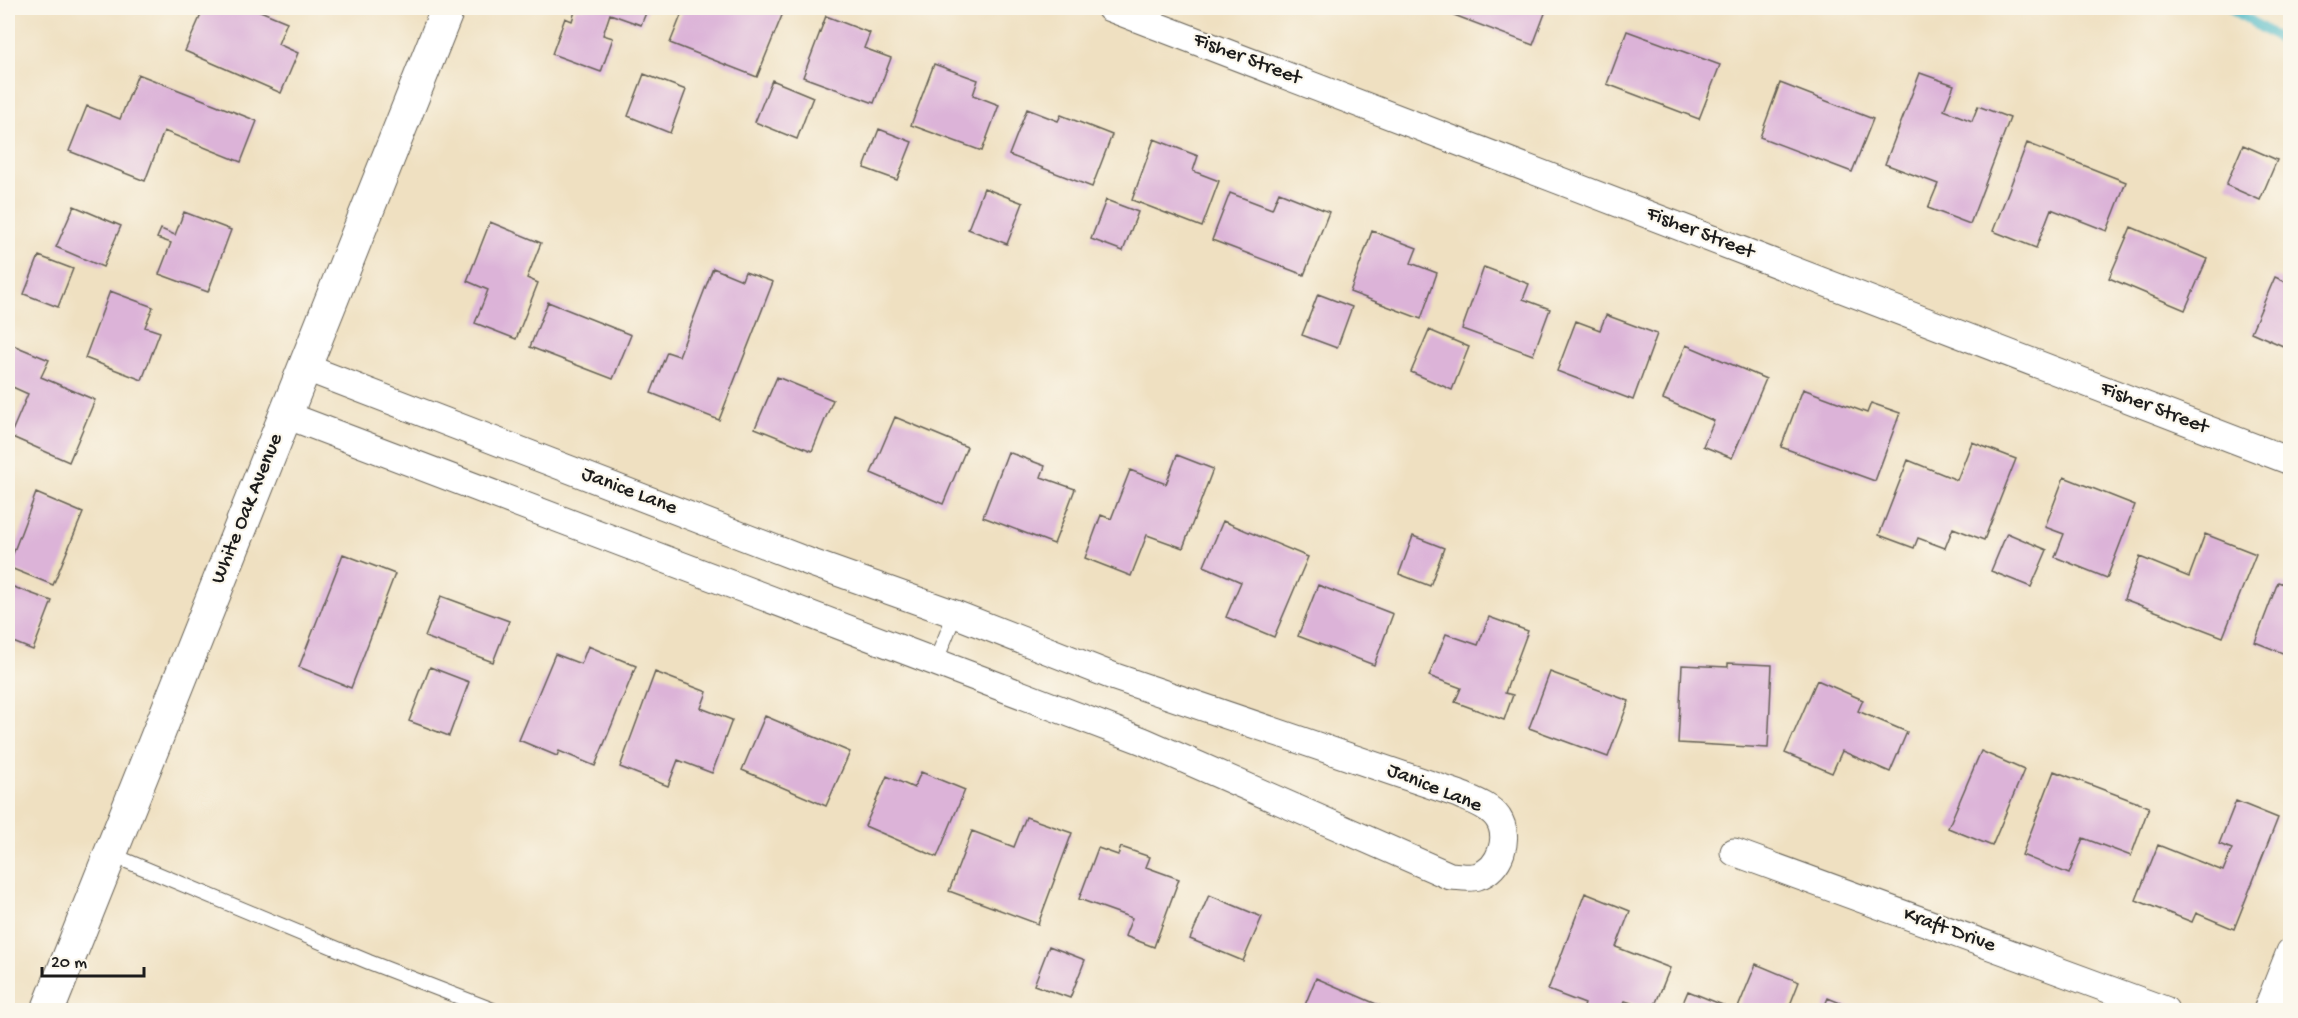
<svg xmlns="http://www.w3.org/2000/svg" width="2298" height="1018" viewBox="0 0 2298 1018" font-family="'Gochi Hand',sans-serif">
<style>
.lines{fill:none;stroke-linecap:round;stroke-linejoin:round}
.stream{stroke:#4bb8c5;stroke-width:10}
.building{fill:#dcb3d8}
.lane-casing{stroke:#666156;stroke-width:16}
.street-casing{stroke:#666156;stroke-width:29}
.secondary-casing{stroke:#666156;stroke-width:35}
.lane{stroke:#fff;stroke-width:14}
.street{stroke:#fff;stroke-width:27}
.secondary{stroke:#fff;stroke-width:33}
.labels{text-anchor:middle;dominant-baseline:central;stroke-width:4.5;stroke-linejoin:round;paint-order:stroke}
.street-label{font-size:21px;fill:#1c1c1c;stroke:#fbf7ec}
</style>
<rect width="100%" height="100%" fill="#fbf7ec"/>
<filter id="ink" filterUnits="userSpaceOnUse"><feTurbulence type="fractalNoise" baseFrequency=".0167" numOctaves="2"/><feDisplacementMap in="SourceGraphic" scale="12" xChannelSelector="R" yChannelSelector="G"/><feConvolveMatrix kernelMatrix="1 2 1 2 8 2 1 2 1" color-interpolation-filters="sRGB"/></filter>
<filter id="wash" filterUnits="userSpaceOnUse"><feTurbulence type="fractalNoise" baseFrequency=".008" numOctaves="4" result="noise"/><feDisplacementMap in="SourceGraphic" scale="24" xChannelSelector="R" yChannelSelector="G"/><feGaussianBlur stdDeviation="1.35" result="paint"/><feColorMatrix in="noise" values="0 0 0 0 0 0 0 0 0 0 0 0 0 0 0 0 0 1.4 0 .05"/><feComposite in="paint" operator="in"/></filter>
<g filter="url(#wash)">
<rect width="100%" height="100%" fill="#efe0c1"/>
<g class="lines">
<path class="stream" d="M2231,8L2290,46"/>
</g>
<g id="blocks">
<path class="building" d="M204,8H253L287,22L278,44L298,53L281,93L185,51Z
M576,8H648L641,25L610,14L603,35L613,38L601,72L552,54L565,18L572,21Z
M684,8H735L741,10L742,8H785L757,77L670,43Z
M1442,8H1547L1533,45L1441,10Z
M826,16L870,33L864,48L891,58L874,103L803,77Z
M1627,31L1720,65L1699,119L1607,84Z
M934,64L978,80L973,95L999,105L982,151L911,125Z
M1920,73L1954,85L1944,110L1972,121L1978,106L2010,118L1970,224L1928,208L1938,184L1885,164Z
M138,74L257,121L241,162L164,131L145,181L69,151L87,106L120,119Z
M644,74L686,90L670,133L628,116Z
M772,80L813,97L797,139L755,122Z
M1780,83L1873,119L1852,172L1760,137Z
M1027,109L1058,121L1061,115L1112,135L1092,187L1009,155Z
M879,129L912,142L897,180L864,168Z
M1154,139L1198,156L1193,171L1219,181L1202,227L1132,200Z
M2027,143L2126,182L2107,231L2051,209L2036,248L1993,231Z
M2243,145L2277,160L2260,200L2226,185Z
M984,188L1023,203L1007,244L968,229Z
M1279,192L1329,212L1304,275L1212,240L1230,193L1272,209Z
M1106,200L1138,212L1123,251L1091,239Z
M74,206L121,226L103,267L56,247Z
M184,212L231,230L208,292L159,274L171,243L157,238L161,229L175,235Z
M490,222L541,243L527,278L538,283L516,339L475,323L488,290L467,281Z
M2131,227L2207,259L2185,310L2109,278Z
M1372,231L1417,248L1411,263L1437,273L1421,319L1350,292Z
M39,256L73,269L58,307L24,294Z
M1484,267L1529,284L1523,299L1550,309L1533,355L1462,329Z
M713,268L742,280L745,272L773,282L719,420L651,393L667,352L679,356Z
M2275,277L2290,284V349L2251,332Z
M110,291L153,307L145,327L160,332L142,380L85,358Z
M1318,294L1352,307L1337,348L1302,335Z
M548,302L631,335L613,379L530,347Z
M1606,315L1657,334L1633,400L1557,371L1576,321L1600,330Z
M1429,330L1469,347L1452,390L1411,372Z
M8,343L49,360L41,377L95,400L69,462L10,436L28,394L8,385Z
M1686,345L1766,379L1732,458L1703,446L1714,421L1663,399Z
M777,377L833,400L812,451L755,428Z
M1803,389L1867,413L1871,403L1900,413L1875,481L1781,447Z
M895,417L967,447L943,504L871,473Z
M1972,442L2016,459L1984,540L1953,528L1945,548L1918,538L1914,548L1879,535L1908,460L1957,480Z
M1008,452L1045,466L1041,477L1075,489L1054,544L983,517Z
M1177,455L1213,469L1183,548L1147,535L1131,576L1085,558L1101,515L1111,519L1130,470L1166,484Z
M2064,477L2135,505L2107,578L2055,557L2064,534L2045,527Z
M36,493L83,513L53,585L8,567Z
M1223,521L1308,557L1274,637L1226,617L1241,582L1204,566Z
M2007,533L2047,550L2031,587L1991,571Z
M2205,534L2256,554L2223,637L2124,599L2140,557L2189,577Z
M1413,536L1444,548L1430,586L1399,574Z
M343,554L395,574L351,688L299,667Z
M2278,582L2290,586V656L2255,642Z
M8,585L52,601L33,650L8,640Z
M1318,585L1393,614L1374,665L1298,636Z
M441,596L509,621L493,662L425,637Z
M1489,617L1528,631L1505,693L1513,695L1504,720L1455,702L1461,688L1429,676L1446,634L1478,645Z
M588,646L636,666L595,766L559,751L557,756L519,740L555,654L581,664Z
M1728,663L1772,665L1768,748L1678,743L1682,665L1728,667Z
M430,667L469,682L449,736L409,721Z
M655,672L707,692L701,708L732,720L712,773L678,760L668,786L620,767Z
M1550,672L1629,701L1608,757L1529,728Z
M1817,680L1863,700L1858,711L1907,732L1890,772L1842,751L1832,773L1785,753Z
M765,716L850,752L826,806L742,770Z
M1981,751L2024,770L1992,846L1948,828Z
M2054,771L2149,807L2131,856L2083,838L2069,874L2022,855Z
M921,772L965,790L937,857L865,826L887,776L914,788Z
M2236,801L2278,818L2234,929L2196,913L2192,922L2136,900L2158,845L2223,871L2232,849L2219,844Z
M1026,817L1072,833L1038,924L949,891L972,831L1014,847Z
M1121,847L1150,857L1146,867L1179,879L1154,947L1125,936L1132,918L1079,899L1098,848L1118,855Z
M1585,893L1630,911L1616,947L1670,968L1653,1010L1625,1001L1621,1010H1583L1585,1004L1548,990Z
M1209,895L1262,917L1243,961L1190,939Z
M1049,946L1085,960L1070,998L1034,985Z
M1756,964L1799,982L1788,1010H1737Z
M1316,978L1388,1009V1010H1303Z
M1688,991L1735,1010H1680Z
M1828,998L1857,1010H1823Z"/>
</g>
</g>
<g filter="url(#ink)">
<use href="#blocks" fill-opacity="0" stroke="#666156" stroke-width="1.5"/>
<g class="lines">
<g class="lane-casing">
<path id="lane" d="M935,663L955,614
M110,854L369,962L493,1010"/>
</g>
<g class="street-casing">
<path id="street" d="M1110,8L2290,461
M286,415L1143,741L1450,876C1458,876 1470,879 1478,876C1500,869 1511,838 1498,818C1489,805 1471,800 1458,794L1115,677L955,614L812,563L304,367
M1734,852L2165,1010
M2267,1010L2290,952"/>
</g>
<g class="secondary-casing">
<path id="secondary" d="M48,1010L448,8"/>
</g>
<use href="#lane" class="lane"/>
<use href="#street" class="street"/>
<use href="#secondary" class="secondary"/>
</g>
</g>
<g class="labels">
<g class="street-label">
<text transform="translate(1247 60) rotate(21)">Fisher Street</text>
<text transform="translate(1700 234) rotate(21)">Fisher Street</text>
<text transform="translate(2154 409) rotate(21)">Fisher Street</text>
<text transform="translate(629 492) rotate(21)">Janice Lane</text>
<text transform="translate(248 509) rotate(-68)">White Oak Avenue</text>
<text transform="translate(1434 789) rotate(22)">Janice Lane</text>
<text transform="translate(1949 931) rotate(20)">Kraft Drive</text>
</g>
</g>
<rect width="2298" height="1018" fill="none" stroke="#fbf7ec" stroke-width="30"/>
<path d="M42 967v9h102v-9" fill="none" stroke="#1c1c1c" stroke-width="3"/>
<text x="51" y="967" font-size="18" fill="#1c1c1c" stroke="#fbf7ec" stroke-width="4.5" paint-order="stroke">20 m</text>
</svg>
